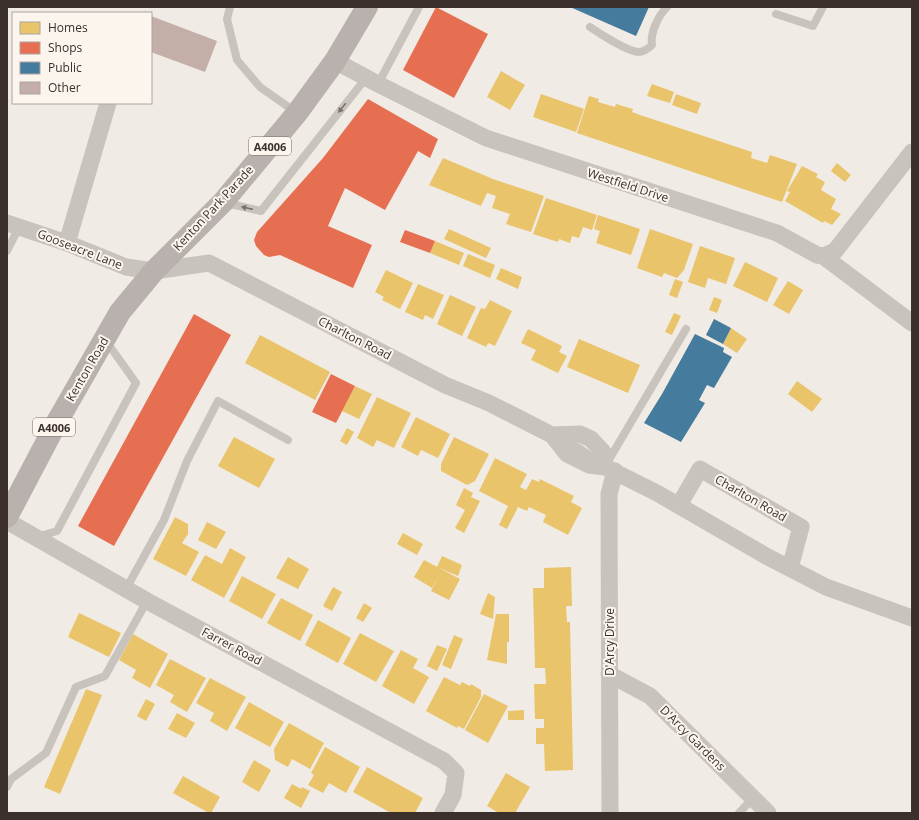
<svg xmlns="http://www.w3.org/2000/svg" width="919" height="820" viewBox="0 0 919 820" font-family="'Open Sans',sans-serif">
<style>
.homes{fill:#e9c46a}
.shops{fill:#e76f51}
.public{fill:#457b9d}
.building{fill:#c3afa7}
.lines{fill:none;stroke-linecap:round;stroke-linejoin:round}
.service{stroke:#c9c3be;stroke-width:8}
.minor{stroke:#c9c3be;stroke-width:17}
.primary{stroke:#b8b1ad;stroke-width:22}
.oneway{fill:#7b726d}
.labels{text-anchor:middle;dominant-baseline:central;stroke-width:4;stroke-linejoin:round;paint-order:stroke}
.shield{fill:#fbf5ee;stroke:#756b66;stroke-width:1}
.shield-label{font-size:11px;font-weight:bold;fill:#3b302b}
.street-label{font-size:12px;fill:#3b302b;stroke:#fbf5ee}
</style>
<rect width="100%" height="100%" fill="#f0ebe5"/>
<path class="homes" d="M501,71L525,85L510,110L487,97Z
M652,84L674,92L670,103L647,96Z
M541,94L584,109L576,132L533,117Z
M676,94L701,103L697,114L672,105Z
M589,96L599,99L598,102L615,107L616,104L633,109L632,112L640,115L752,152L751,158L767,163L770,155L797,164L782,202L577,133Z
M443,158L493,179L544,196L531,232L506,224L510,214L492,208L496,196L487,193L481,206L429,185Z
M837,163L851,175L845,182L831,171Z
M802,166L818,174L816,177L825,182L821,190L836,199L831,209L841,214L832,225L824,221L823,223L785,201L790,192L787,191Z
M546,198L597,215L592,230L583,227L579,238L572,236L570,243L559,239L558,242L533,234Z
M598,215L640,229L631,255L596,243L600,231L594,229Z
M449,229L491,248L486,258L444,239Z
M650,229L693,244L684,270L677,278L664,273L662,277L637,268Z
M435,241L464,253L459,265L430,253Z
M700,246L735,258L726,284L708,278L705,288L688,282Z
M468,254L495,265L490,278L463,266Z
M745,262L778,278L767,302L733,286Z
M501,268L522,277L518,289L496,279Z
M386,270L413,283L400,309L382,300L384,297L375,292Z
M675,279L683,282L677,298L669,295Z
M788,281L803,290L789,314L773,305Z
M418,284L444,295L433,319L425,315L423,320L405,312Z
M450,295L476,307L462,336L437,324Z
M714,297L722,300L717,313L709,310Z
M490,300L512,311L495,346L488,343L486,347L467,338L481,308L485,309Z
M674,313L681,316L672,335L665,332Z
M731,328L747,339L737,353L723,344Z
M528,329L562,346L559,352L567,356L558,373L531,360L536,350L521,343Z
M260,335L330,372L315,400L245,363Z
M579,339L640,365L628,393L567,367Z
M797,381L822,399L812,412L788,394Z
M355,386L372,394L359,419L342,411Z
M377,397L411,413L394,448L377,440L373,447L357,438Z
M416,417L450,434L438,458L421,450L418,456L401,447Z
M347,428L354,432L347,445L340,441Z
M234,437L275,459L259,488L218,466Z
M454,437L489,454L475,481L467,485L441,471V464Z
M495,458L527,474L520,487L526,490L532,479L539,482L540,479L574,496L571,502L582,508L568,535L543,522L546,515L529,507L527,511L518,507L507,529L499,525L508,506L479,491Z
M464,488L473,493L471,497L480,501L464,533L455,528L465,510L456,505Z
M175,517L188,524V534L182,543L199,552L186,576L153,559Z
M207,522L226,532L216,549L198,540Z
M403,533L423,544L417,555L397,544Z
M230,548L246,557L224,598L191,580L205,555L222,564Z
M442,556L462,565L458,576L437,567Z
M288,557L309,569L298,589L276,578Z
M424,560L460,579L449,600L431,591L440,574L432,588L414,577Z
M571,567L572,606H566L567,622H570L573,770L545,771L544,744H536V728H544V719H535L534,684H546L545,668H535L533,588H544V568Z
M242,576L276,594L262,619L229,601Z
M333,587L342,592L332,611L323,606Z
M488,593L495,597L493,619L480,614Z
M281,598L313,615L300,641L267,623Z
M364,603L372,608L363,622L356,618Z
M79,613L121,633L109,657L68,637Z
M496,614H509V642H507V664L487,660Z
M318,620L351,638L338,663L305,645Z
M360,633L394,651L376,682L343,664Z
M133,634L168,654L150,688L132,678L136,670L119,660Z
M454,635L463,639L451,669L442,665Z
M437,645L447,649L437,671L427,666Z
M401,650L418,659L413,668L429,677L414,704L382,686Z
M170,659L206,678L187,712L170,702L174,695L156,685Z
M444,677L460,685L462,682L470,686L471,684L481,690V697L464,729L458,726L457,728L426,711Z
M210,678L246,697L227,731L210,721L214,713L196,703Z
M86,689L102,695L60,794L44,787Z
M484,694L508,706L488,743L465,730Z
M146,699L155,704L146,721L137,716Z
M249,702L284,722L270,747L235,728Z
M524,710V720H508V711Z
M177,713L195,723L186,738L168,729Z
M289,723L324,743L310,769L292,759L288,767L275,760L274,749Z
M325,747L360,767L346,793L329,783L323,793L308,785L314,775L311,773Z
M254,760L271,770L259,792L242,782Z
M367,767L423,798L415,813H391L353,792Z
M506,773L530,787L515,813H499L487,806Z
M183,776L220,797L211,813H209L173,793Z
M292,784L301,789L302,787L310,791L301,808L284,798Z"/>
<path class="shops" d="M436,7L488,34L454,98L403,70Z
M368,99L438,139L430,158L418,151L385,210L345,188L328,226L372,245L353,288L280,255L269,257L264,255L256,246L254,240L257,232L323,158Z
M405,230L435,241L430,253L400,242Z
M194,314L231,335L114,546L78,526Z
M331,374L355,386L336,423L312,412Z"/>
<path class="public" d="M570,7H649L636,36Z
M714,319L731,328L723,344L706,335Z
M695,334L724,348L723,352L732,357L714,388L707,385L699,400L705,403L681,442L644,423L662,394Z"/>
<path class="building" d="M151,16L217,41L205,72L151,52Z"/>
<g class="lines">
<path class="service" d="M230,7L227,19L237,60L260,87L297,113
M776,14L813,26L823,7
M590,27C600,34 627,51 638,52C644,52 648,49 652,45C650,33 658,16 667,7
M378,84L419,7
M226,203L261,211L366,78
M7,251L19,227
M559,438L579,448L599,462
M607,463L686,329
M37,537L57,531L136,383L106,341
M126,589L164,520L187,461L218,401L288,440
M7,787L11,779L46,753L76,687L105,676L147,601
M739,813L753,798"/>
<path class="minor" d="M335,61L378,84L486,138L777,233L817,255L823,256L912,323
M7,223L67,243L126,267L154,271L209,263L445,385L489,403L552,435L580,434L591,439L603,452L605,467
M67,243L108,103
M823,256L835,251L912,152
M552,435L567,454L589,465L605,467L657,493L766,556L826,587L912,618
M679,505L700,469L801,527L790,568
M7,521L147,601L444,761L456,773L453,795L443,813
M609,674L650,696L768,813
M610,813L609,494L615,471"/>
<path class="primary" d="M7,517L57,422L120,312L154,271L223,202L297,113L335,61L367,7"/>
</g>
<defs><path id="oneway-solid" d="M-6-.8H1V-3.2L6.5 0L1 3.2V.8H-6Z"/></defs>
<g class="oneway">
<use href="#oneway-solid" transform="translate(342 108) rotate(128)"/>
<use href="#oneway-solid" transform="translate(247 208) rotate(-167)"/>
</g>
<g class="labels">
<g class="shield">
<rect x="249" y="137" width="42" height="18" rx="3"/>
<rect x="33" y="418" width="42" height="18" rx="3"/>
</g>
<g class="shield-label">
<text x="270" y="146">A4006</text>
<text x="54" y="427">A4006</text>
</g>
<g class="street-label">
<text transform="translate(628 185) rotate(18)">Westfield Drive</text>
<text transform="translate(213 208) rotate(-47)">Kenton Park Parade</text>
<text transform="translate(80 249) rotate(21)">Gooseacre Lane</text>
<text transform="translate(355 338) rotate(27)">Charlton Road</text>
<text transform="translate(87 369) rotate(-60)">Kenton Road</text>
<text transform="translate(751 498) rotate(30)">Charlton Road</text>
<text transform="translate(609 642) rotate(-90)">D'Arcy Drive</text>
<text transform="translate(232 646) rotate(28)">Farrer Road</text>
<text transform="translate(693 738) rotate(45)">D'Arcy Gardens</text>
</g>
</g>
<rect width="919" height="820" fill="none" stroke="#3b302b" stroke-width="16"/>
<rect x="12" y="12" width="140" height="92" fill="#fbf5ee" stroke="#aea6a0"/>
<rect x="20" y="22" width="20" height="12" fill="#e9c46a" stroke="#aea6a0"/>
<text x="48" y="32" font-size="12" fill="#3b302b">Homes</text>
<rect x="20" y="42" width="20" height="12" fill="#e76f51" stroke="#aea6a0"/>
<text x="48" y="52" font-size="12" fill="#3b302b">Shops</text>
<rect x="20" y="62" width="20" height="12" fill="#457b9d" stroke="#aea6a0"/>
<text x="48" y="72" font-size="12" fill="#3b302b">Public</text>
<rect x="20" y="82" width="20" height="12" fill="#c3afa7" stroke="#aea6a0"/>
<text x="48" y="92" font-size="12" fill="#3b302b">Other</text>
</svg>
